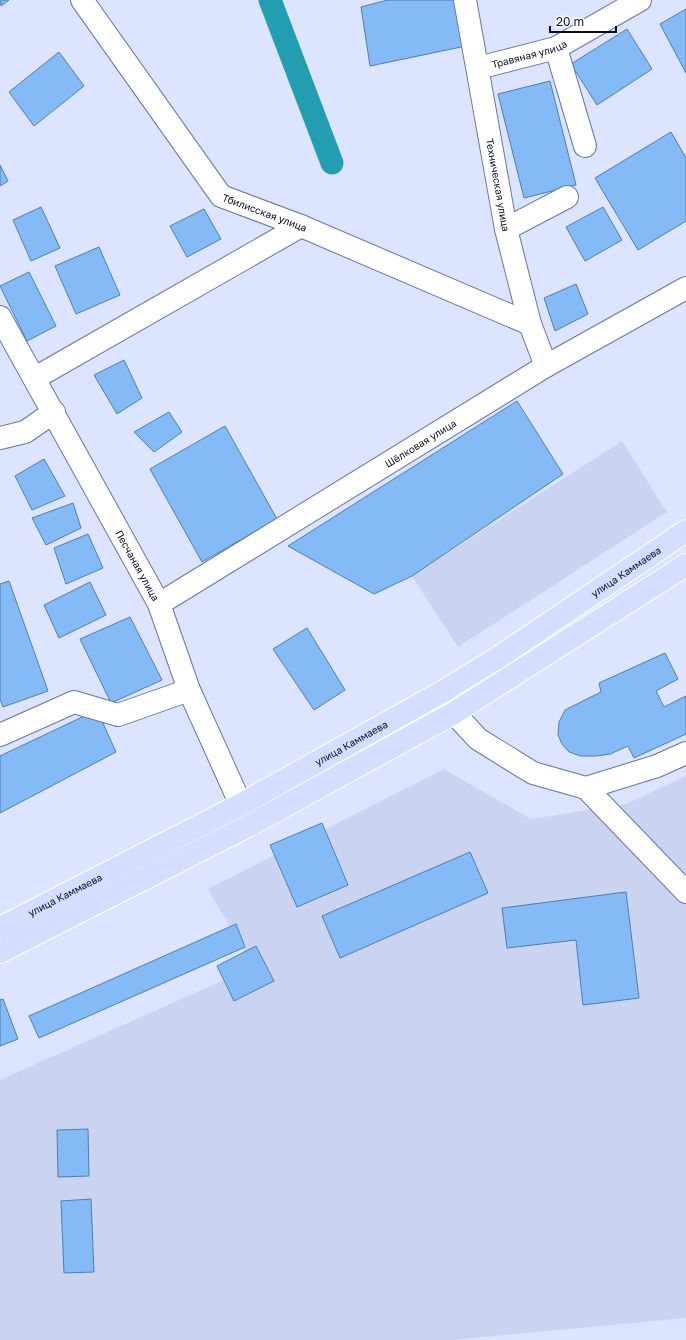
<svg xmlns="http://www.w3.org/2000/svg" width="686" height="1340" viewBox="0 0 686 1340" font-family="'Golos Text',sans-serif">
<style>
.built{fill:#cad4f0}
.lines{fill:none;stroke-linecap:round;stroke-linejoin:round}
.canal{stroke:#239eb1;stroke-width:23}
.building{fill:#84bbf7;stroke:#4e7daf}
.minor-casing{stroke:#6475af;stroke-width:24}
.major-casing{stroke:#fff;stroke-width:24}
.minor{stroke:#fff;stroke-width:22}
.major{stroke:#d4dfff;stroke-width:22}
.labels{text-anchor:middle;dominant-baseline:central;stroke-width:3;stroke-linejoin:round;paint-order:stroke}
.street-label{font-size:10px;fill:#070b21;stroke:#fff}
</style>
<rect width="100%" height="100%" fill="#dce4ff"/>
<path class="built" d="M622,441L667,512L458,647L412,576Z
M444,769L531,819L626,804L686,776V1318L452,1340H0V1080L253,967L208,889Z"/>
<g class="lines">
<path class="canal" d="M270,0L332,163"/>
</g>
<path class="building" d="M0,0H9L1,6Z
M388,0H459L466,46L370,66L361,7Z
M686,9V73L660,24Z
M627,29L652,69L597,105L571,64Z
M59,52L84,86L34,126L9,92Z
M550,81L576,185L524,198L498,94Z
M671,132L686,158V221L638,250L595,178Z
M0,165L8,181L0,186Z
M41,207L60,248L31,261L13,220Z
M603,207L622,240L585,261L566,227Z
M204,209L221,239L187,257L170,226Z
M99,247L120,295L76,314L55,266Z
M29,272L56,326L27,341L0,286Z
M576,284L588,314L555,331L544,298Z
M124,360L142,398L117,414L94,375Z
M517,401L563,474L412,576L374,594L288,546Z
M169,412L182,432L154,452L134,432Z
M225,426L277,519L202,562L150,469Z
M44,459L65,496L32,510L15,476Z
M73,503L81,528L46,545L32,518Z
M88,534L103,568L66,584L54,548Z
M9,581L48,691L3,707L0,699V584Z
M90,582L106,615L59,638L44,605Z
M130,617L162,680L111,703L80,639Z
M307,628L345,690L314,710L273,649Z
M665,653L678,679L656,691L664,707L686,696V734L634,758L628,746L610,754L596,756H581L569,752L562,744L558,735L559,722L565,710L601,692L599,683Z
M97,710L116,752L0,813V756Z
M322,823L348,885L297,907L270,845Z
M470,852L488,893L340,958L322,916Z
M626,892L639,998L583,1005L576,940L507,948L502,908Z
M236,924L245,947L39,1038L29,1016Z
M256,946L274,981L234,1001L217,966Z
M3,999L18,1039L0,1046V1000Z
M88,1129L89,1176L58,1177L57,1130Z
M91,1199L94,1272L64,1273L61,1201Z"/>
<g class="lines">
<g class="minor-casing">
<g id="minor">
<path id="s1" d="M82,0L221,196L301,226L530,324"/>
<path id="s2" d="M465,0L506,229L530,324L546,366"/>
<path d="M556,48L585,146"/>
<path id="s3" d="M478,68L556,48L640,0"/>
<path d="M506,229L567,197"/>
<path id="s4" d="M0,317L159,604L189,690L250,825"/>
<path d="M35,378L301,226"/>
<path d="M0,438L25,432L54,412"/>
<path id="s5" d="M159,604L546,366L686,288"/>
<path d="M442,692L454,713L478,739L533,773L586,788L657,766L686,753"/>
<path d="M0,735L74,702L118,715L189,690"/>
<path d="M586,788L686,892"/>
</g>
</g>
<g class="major-casing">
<g id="major">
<path id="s6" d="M0,928L240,805L442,692L499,657L686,531"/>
<path d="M0,952L250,825L454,713L686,565"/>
</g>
</g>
<use href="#minor" class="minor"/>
<use href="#major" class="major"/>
</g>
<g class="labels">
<g class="street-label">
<text stroke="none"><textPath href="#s3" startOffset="53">Травяная улица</textPath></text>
<text stroke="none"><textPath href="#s2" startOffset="188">Техническая улица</textPath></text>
<text stroke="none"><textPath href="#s1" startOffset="287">Тбилисская улица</textPath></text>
<text stroke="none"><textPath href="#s5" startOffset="307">Шёлковая улица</textPath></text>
<text stroke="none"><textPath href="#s4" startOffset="284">Песчаная улица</textPath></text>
<text stroke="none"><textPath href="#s6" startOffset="721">улица Каммаева</textPath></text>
<text stroke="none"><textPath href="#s6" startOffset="397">улица Каммаева</textPath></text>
<text stroke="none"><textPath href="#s6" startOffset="73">улица Каммаева</textPath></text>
</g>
</g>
<path d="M550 26v6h66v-6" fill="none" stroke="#070b21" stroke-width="2"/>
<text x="556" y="26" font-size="12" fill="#070b21" stroke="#ffffff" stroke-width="3" paint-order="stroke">20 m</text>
</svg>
